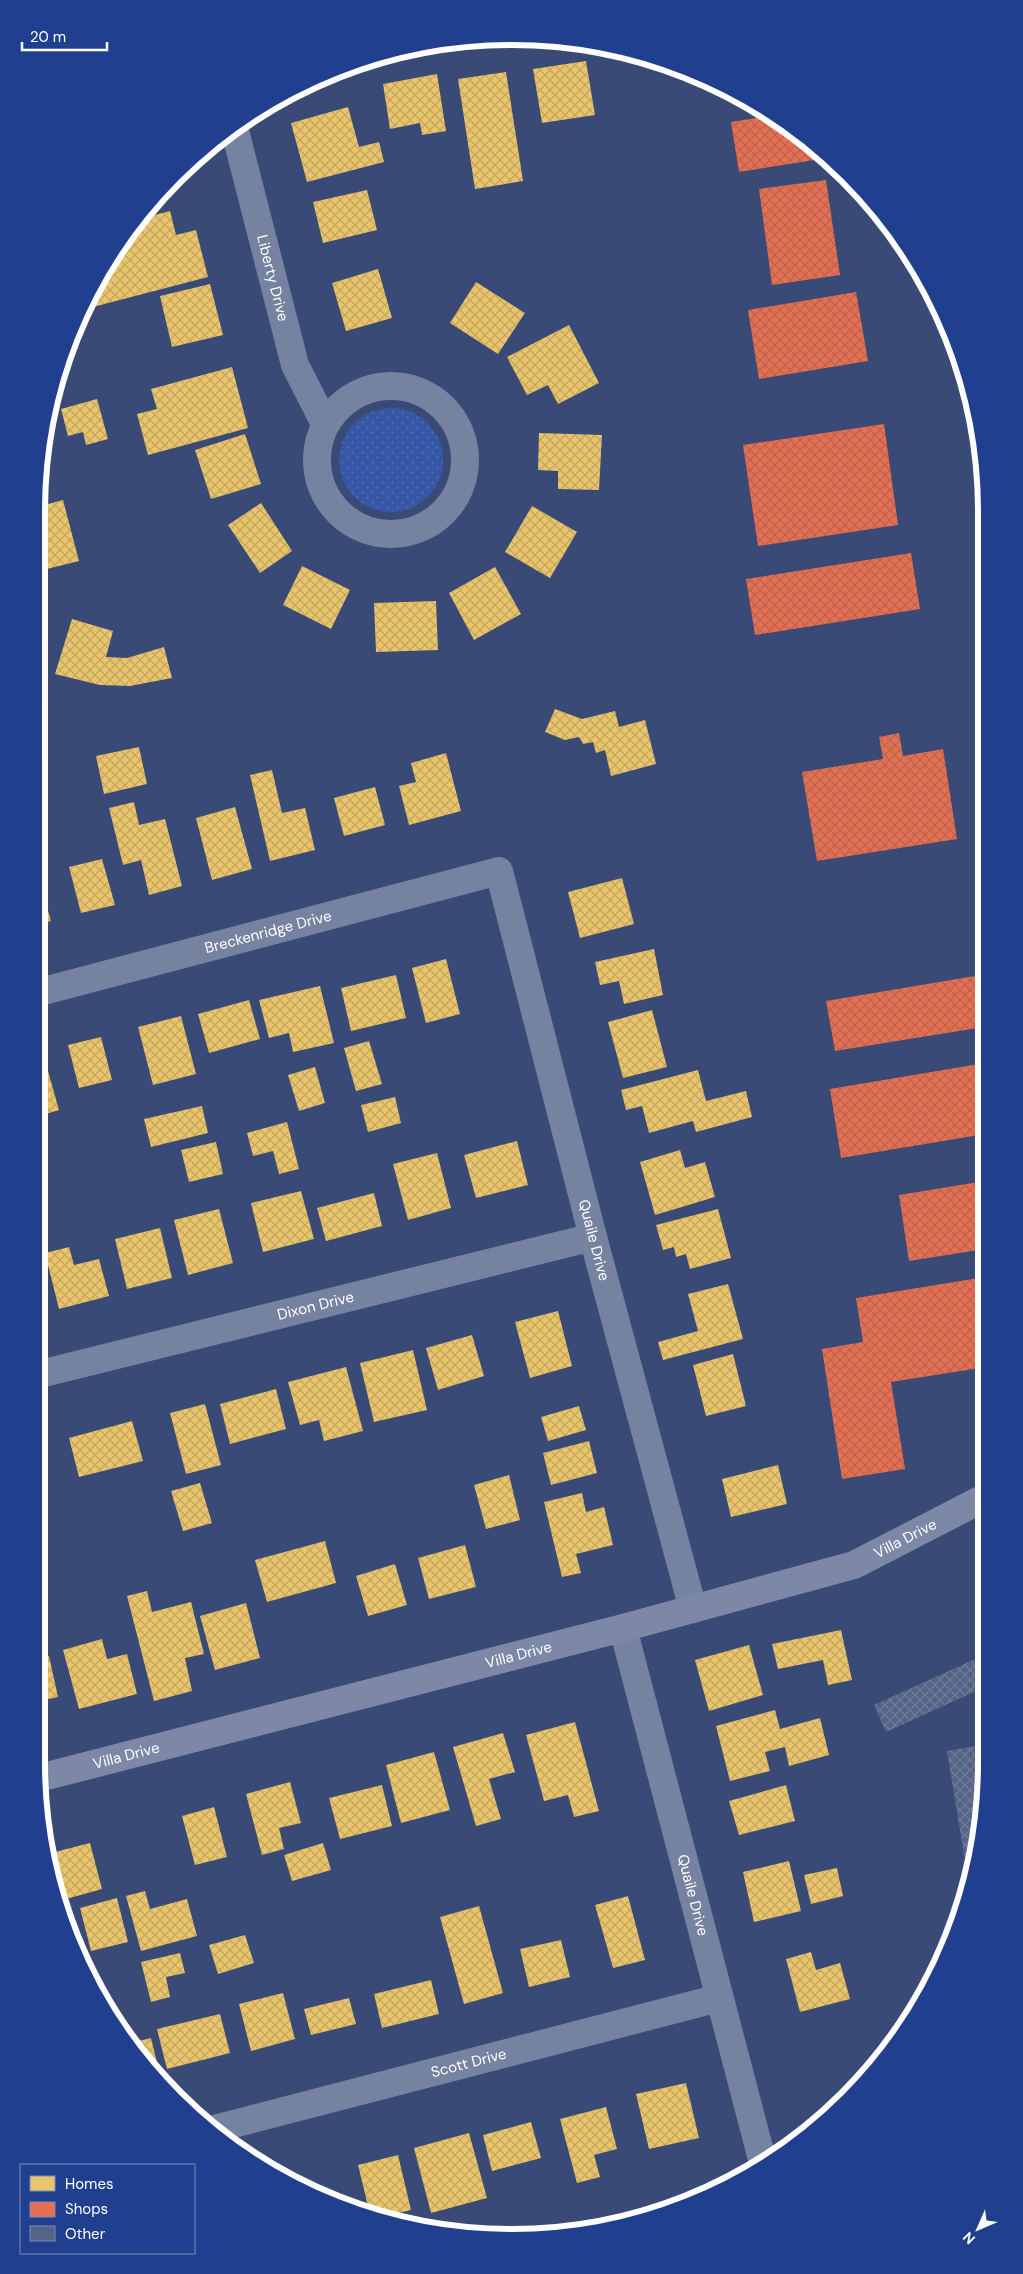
<svg xmlns="http://www.w3.org/2000/svg" width="1023" height="2274" viewBox="0 0 1023 2274" font-family="'DM Sans',sans-serif">
<style>
.green{fill:url(#green-dots)}
.homes{fill:url(#homes-cross-hatch)}
.shops{fill:url(#shops-cross-hatch)}
.building{fill:url(#building-cross-hatch)}
.lines{fill:none;stroke-linecap:round;stroke-linejoin:round}
.street{stroke:#7583a1;stroke-width:28}
.secondary{stroke:#7c88a6;stroke-width:28}
.labels{text-anchor:middle;dominant-baseline:central;stroke-width:5;stroke-linejoin:round;paint-order:stroke}
.street-label{font-size:15px;fill:#fff;stroke:#20408f}
.rim{fill:none;stroke:#fff;stroke-width:6}
</style>
<defs>
<pattern id="green-dots" width="8" height="8" patternUnits="userSpaceOnUse" patternTransform="scale(1.25)"><rect width="8" height="8" fill="#3557a5"/><path d="M2 2h.1M6 6h.1" fill="none" stroke="#5370b2" stroke-width="1.8" stroke-linecap="round"/></pattern>
<pattern id="homes-cross-hatch" width="8" height="8" patternUnits="userSpaceOnUse" patternTransform="scale(1.25)"><rect width="8" height="8" fill="#e9c46a"/><path d="M0 0l8 8M0 8l8-8" fill="none" stroke="#c2a662"/></pattern>
<pattern id="shops-cross-hatch" width="8" height="8" patternUnits="userSpaceOnUse" patternTransform="scale(1.25)"><rect width="8" height="8" fill="#e76f51"/><path d="M0 0l8 8M0 8l8-8" fill="none" stroke="#b86450"/></pattern>
<pattern id="building-cross-hatch" width="8" height="8" patternUnits="userSpaceOnUse" patternTransform="scale(1.25)"><rect width="8" height="8" fill="#556386"/><path d="M0 0l8 8M0 8l8-8" fill="none" stroke="#6e7a98"/></pattern>
</defs>
<rect width="100%" height="100%" fill="#394a76"/>
<path class="green" d="M339 460a52 52 0 1 1 104 0a52 52 0 1 1-104 0Z"/>
<path class="homes" d="M586,61L595,115L542,123L533,69Z
M506,72L523,181L475,189L458,79Z
M437,74L446,131L422,135L420,123L390,129L383,84Z
M348,107L359,147L379,142L384,162L307,182L291,123Z
M180,172L183,184L163,190L175,176Z
M367,190L377,230L323,243L313,202Z
M170,211L176,235L196,230L208,277L89,308L87,302L114,251H117L116,248L139,219Z
M378,269L392,318L346,331L332,283Z
M476,282L525,313L498,354L450,323Z
M210,284L223,335L172,347L160,296Z
M569,325L599,383L558,404L548,385L527,395L507,357Z
M232,367L248,428L148,455L137,414L157,409L151,389Z
M97,399L108,439L86,445L83,432L68,436L61,409Z
M539,433L602,435L599,490L558,489V471L538,470Z
M245,434L261,484L211,499L195,450Z
M63,500L79,561L39,571L36,560L37,507Z
M261,503L292,551L260,573L228,525Z
M532,506L577,532L550,578L505,552Z
M302,566L350,590L331,629L283,605Z
M495,567L521,614L474,640L449,593Z
M436,601L438,650L376,652L374,603Z
M72,619L113,631L106,657L127,658L164,647L172,678L130,686L100,685L55,674Z
M555,709L582,719L615,711L619,727L645,720L656,764L611,776L605,750L596,753L593,742L583,744L579,737L565,740L545,732Z
M36,711L45,716L36,730Z
M139,747L147,784L104,794L96,756Z
M446,753L461,811L409,825L399,786L416,782L411,763Z
M272,770L282,813L305,808L315,850L270,861L250,775Z
M375,787L385,825L344,836L334,798Z
M134,802L139,825L165,819L182,886L149,895L141,860L123,865L109,808Z
M235,807L252,869L212,880L196,818Z
M102,859L115,905L81,913L69,867Z
M36,870L51,921L36,925Z
M622,878L634,924L580,938L568,892Z
M654,949L663,995L624,1004L619,981L600,985L595,962Z
M446,959L460,1014L426,1023L412,968Z
M396,975L406,1018L351,1031L341,988Z
M320,986L334,1043L293,1052L289,1033L269,1038L259,1000Z
M249,1000L260,1039L209,1053L198,1014Z
M652,1010L667,1067L623,1078L608,1022Z
M181,1016L196,1074L153,1085L138,1027Z
M101,1037L112,1080L79,1088L68,1045Z
M369,1041L382,1084L356,1091L344,1048Z
M42,1050L59,1110L36,1117V1052Z
M315,1067L325,1103L299,1111L288,1075Z
M698,1070L706,1101L746,1091L752,1117L696,1132L693,1121L649,1133L642,1106L626,1110L621,1090Z
M395,1097L401,1123L368,1132L361,1105Z
M202,1106L208,1133L151,1147L144,1119Z
M287,1122L299,1169L279,1174L273,1151L253,1156L247,1133Z
M36,1140L47,1176L36,1178Z
M517,1141L528,1185L476,1198L464,1155Z
M216,1142L223,1174L189,1182L181,1150Z
M680,1150L685,1168L705,1162L715,1197L655,1215L640,1162Z
M437,1153L451,1208L408,1220L393,1164Z
M301,1191L314,1239L263,1252L251,1203Z
M374,1193L382,1226L326,1241L317,1208Z
M219,1209L233,1263L188,1275L174,1220Z
M718,1209L731,1258L690,1269L686,1254L676,1257L674,1247L663,1250L656,1225Z
M160,1228L172,1278L127,1289L115,1239Z
M69,1247L74,1265L99,1259L109,1296L59,1309L45,1253Z
M728,1284L743,1339L663,1360L658,1342L698,1331L688,1294Z
M558,1311L572,1366L530,1378L515,1322Z
M472,1335L484,1376L438,1390L426,1348Z
M413,1350L427,1410L374,1422L360,1363Z
M733,1354L746,1406L706,1416L693,1365Z
M346,1367L363,1431L324,1441L319,1420L300,1425L288,1382Z
M276,1389L286,1429L230,1444L220,1404Z
M205,1404L221,1465L186,1474L170,1413Z
M579,1406L586,1430L548,1441L541,1417Z
M132,1421L143,1461L79,1477L69,1438Z
M589,1441L597,1473L551,1485L543,1453Z
M778,1465L787,1504L731,1517L722,1479Z
M509,1475L520,1520L486,1529L474,1485Z
M200,1483L212,1523L183,1531L171,1491Z
M582,1493L586,1512L604,1507L613,1545L576,1554L581,1573L562,1577L544,1502Z
M325,1541L336,1583L267,1602L255,1560Z
M465,1545L476,1587L429,1599L418,1558Z
M395,1564L407,1605L368,1616L356,1576Z
M147,1591L152,1612L191,1602L204,1654L185,1658L192,1691L154,1701L127,1596Z
M246,1603L260,1658L215,1670L200,1616Z
M841,1630L852,1680L828,1685L823,1660L778,1669L772,1644Z
M102,1639L107,1659L127,1654L137,1694L79,1709L63,1650Z
M749,1645L763,1695L709,1711L695,1660Z
M49,1656L58,1697L36,1702V1659Z
M775,1710L780,1729L820,1718L829,1755L789,1766L785,1747L765,1752L770,1771L730,1781L716,1726Z
M575,1722L599,1811L574,1817L568,1795L544,1801L526,1735Z
M503,1733L515,1772L489,1779L501,1819L476,1826L453,1747Z
M434,1752L450,1810L401,1823L386,1765Z
M290,1782L301,1823L279,1828L284,1849L262,1855L246,1794Z
M382,1785L392,1826L340,1839L329,1798Z
M786,1785L795,1821L739,1835L729,1801Z
M214,1807L227,1857L195,1865L182,1816Z
M90,1843L102,1889L59,1901L51,1853Z
M323,1843L331,1870L292,1881L284,1855Z
M789,1861L801,1911L754,1922L743,1872Z
M837,1868L843,1896L811,1904L804,1875Z
M145,1891L150,1909L187,1899L197,1936L141,1951L126,1896Z
M628,1896L645,1960L613,1968L595,1905Z
M117,1898L128,1942L91,1951L80,1908Z
M479,1906L503,1993L464,2004L440,1917Z
M245,1935L254,1963L218,1974L209,1945Z
M561,1940L570,1977L529,1987L520,1949Z
M811,1952L816,1970L840,1963L850,1999L800,2012L786,1959Z
M180,1953L185,1973L166,1977L170,1997L151,2002L141,1962Z
M431,1980L439,2014L382,2028L374,1994Z
M283,1993L295,2039L251,2051L239,2004Z
M349,1998L356,2024L311,2035L304,2009Z
M220,2014L230,2053L167,2069L157,2029Z
M151,2038L161,2079H159L131,2043Z
M686,2083L699,2138L649,2149L636,2094Z
M606,2107L617,2149L594,2155L600,2177L577,2183L560,2119Z
M531,2122L541,2158L492,2171L483,2135Z
M469,2133L487,2198L431,2213L414,2148Z
M398,2155L411,2210L385,2216L369,2210L358,2165Z"/>
<path class="shops" d="M769,116L801,134L820,153L821,159L739,172L731,122Z
M826,180L840,275L772,285L759,189Z
M856,292L868,361L759,379L748,310Z
M884,424L898,525L758,546L743,445Z
M911,553L920,609L755,635L746,579Z
M899,733L903,756L943,749L957,839L817,861L802,772L883,759L879,737Z
M975,976L984,1027L835,1051L826,1001Z
M985,1063V1134L841,1158L830,1089Z
M985,1181V1249L909,1261L899,1195Z
M985,1277L986,1367L891,1382L905,1469L842,1479L822,1349L863,1342L856,1298Z"/>
<path class="building" d="M986,1654L987,1686L886,1732L874,1705Z
M987,1744L978,1855L969,1885L947,1751Z"/>
<g class="lines">
<g class="street">
<path id="s1" d="M234,127L295,365L325,424"/>
<circle cx="391" cy="460" r="74"/>
<path id="s2" d="M36,993L499,871L593,1237L693,1609"/>
<path id="s3" d="M36,1375L593,1237"/>
<path id="s4" d="M623,1628L763,2163"/>
<path id="s5" d="M218,2128L719,1998"/>
</g>
<path class="secondary" id="s6" d="M39,1778L623,1628L854,1565L986,1497"/>
</g>
<g class="labels">
<g class="street-label">
<text stroke="none"><textPath href="#s1" startOffset="156">Liberty Drive</textPath></text>
<text stroke="none"><textPath href="#s2" startOffset="240">Breckenridge Drive</textPath></text>
<text stroke="none"><textPath href="#s2" startOffset="860">Quaile Drive</textPath></text>
<text stroke="none"><textPath href="#s3" startOffset="288">Dixon Drive</textPath></text>
<text stroke="none"><textPath href="#s6" startOffset="900">Villa Drive</textPath></text>
<text stroke="none"><textPath href="#s6" startOffset="495">Villa Drive</textPath></text>
<text stroke="none"><textPath href="#s6" startOffset="90">Villa Drive</textPath></text>
<text stroke="none"><textPath href="#s4" startOffset="276">Quaile Drive</textPath></text>
<text stroke="none"><textPath href="#s5" startOffset="259">Scott Drive</textPath></text>
</g>
</g>
<path d="M0 0H1023V2274H0ZM511 45H512A466 466 0 0 1 978 511V1763A466 466 0 0 1 512 2229H511A466 466 0 0 1 45 1763V511A466 466 0 0 1 511 45Z" fill="#20408f" fill-rule="evenodd"/>
<path class="rim" d="M511 45H512A466 466 0 0 1 978 511V1763A466 466 0 0 1 512 2229H511A466 466 0 0 1 45 1763V511A466 466 0 0 1 511 45Z"/>
<rect x="20" y="2164" width="175" height="90" fill="#20408f" stroke="#798cbc"/>
<rect x="30" y="2176" width="25" height="15" fill="#e9c46a" stroke="#798cbc"/>
<text x="65" y="2189" font-size="15" fill="#ffffff">Homes</text>
<rect x="30" y="2202" width="25" height="15" fill="#e76f51" stroke="#798cbc"/>
<text x="65" y="2214" font-size="15" fill="#ffffff">Shops</text>
<rect x="30" y="2226" width="25" height="15" fill="#556386" stroke="#798cbc"/>
<text x="65" y="2239" font-size="15" fill="#ffffff">Other</text>
<g transform="translate(978 2229) rotate(225)" stroke="#20408f" stroke-width="4" paint-order="stroke">
<path d="M0-4L9 19L0 12L-9 19Z" fill="#ffffff"/>
<text y="-8" font-size="14" font-weight="bold" text-anchor="middle" fill="#ffffff">N</text>
</g>
<path d="M22 42v8h85v-8" fill="none" stroke="#ffffff" stroke-width="2.5"/>
<text x="30" y="42" font-size="15" fill="#ffffff" stroke="#20408f" stroke-width="4" paint-order="stroke">20 m</text>
</svg>
